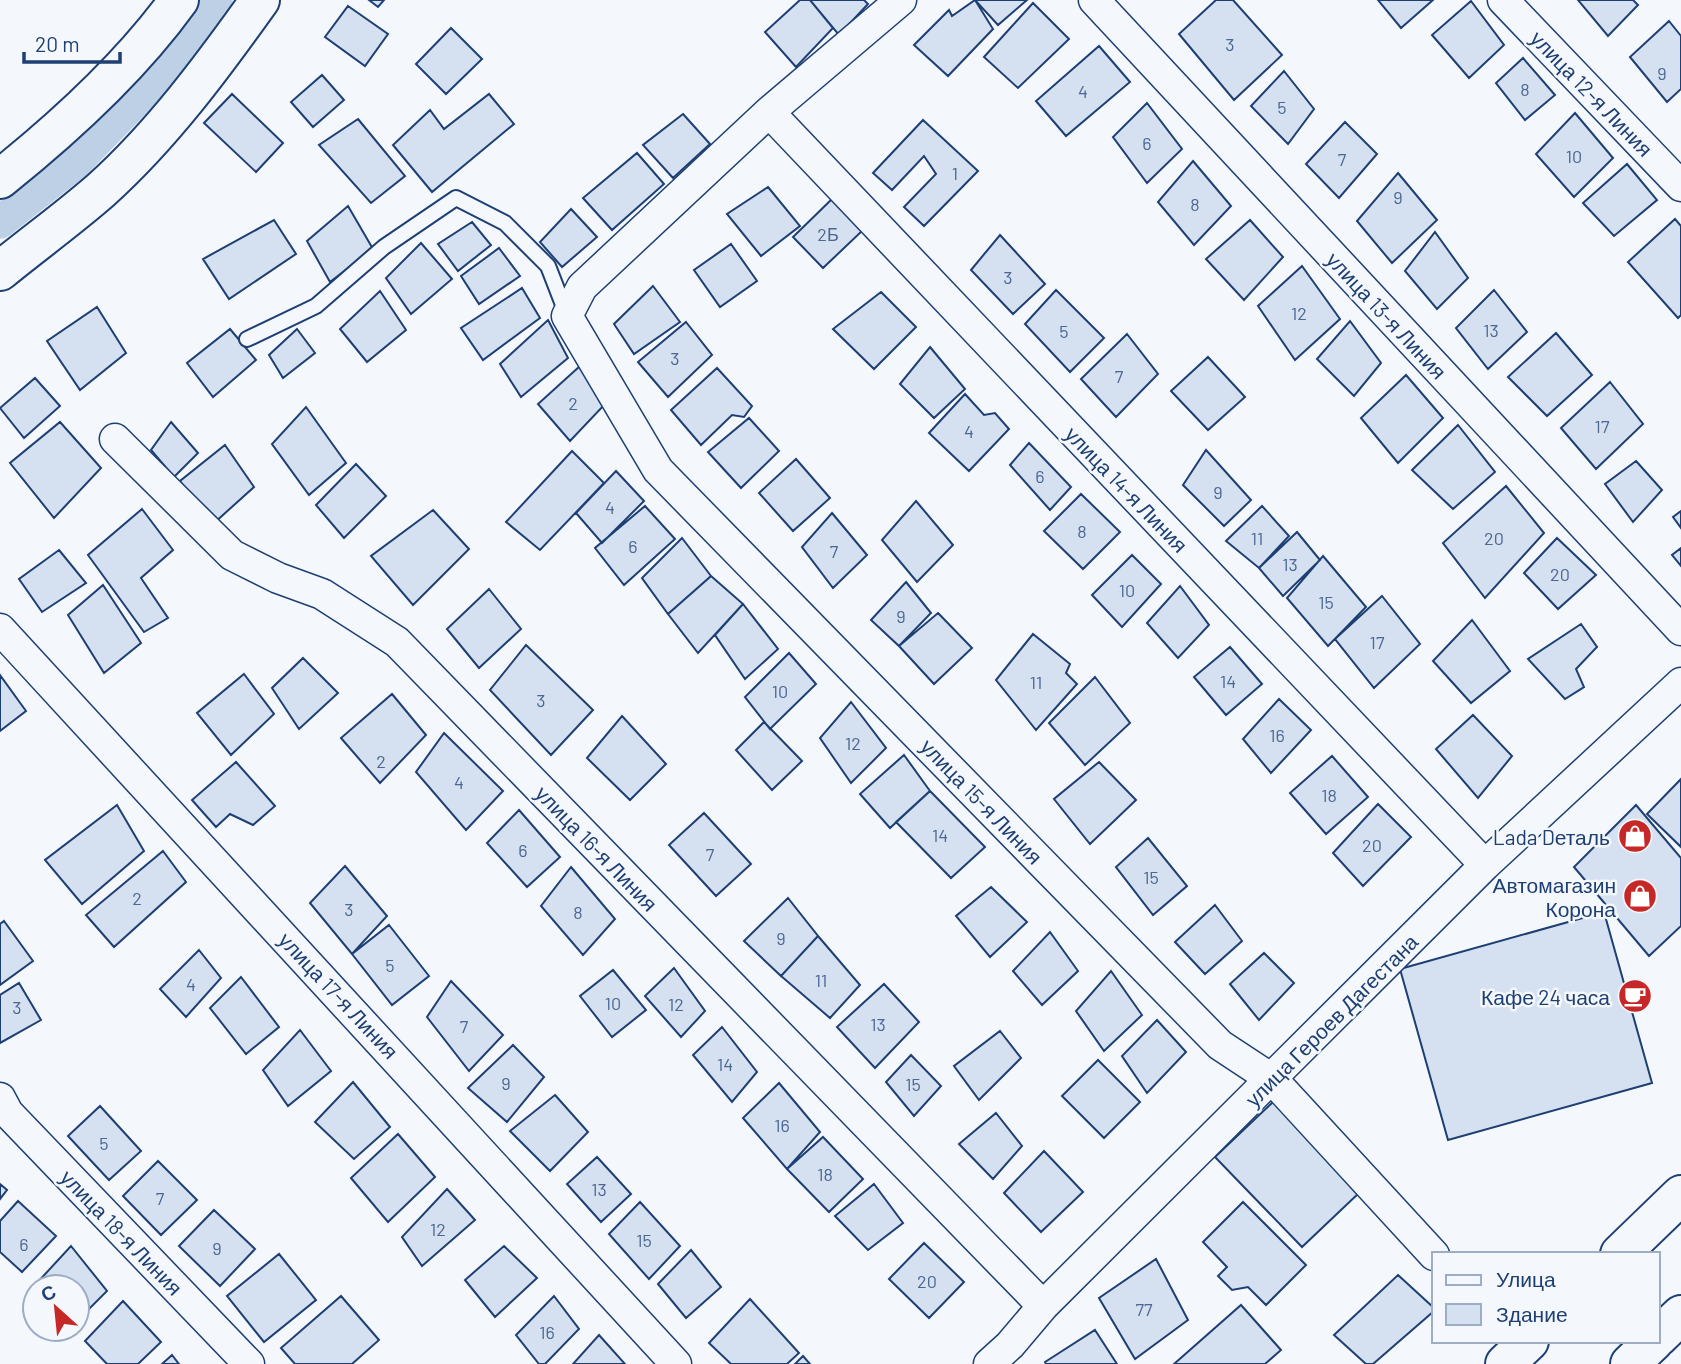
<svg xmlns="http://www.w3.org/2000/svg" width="1681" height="1364" viewBox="0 0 1681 1364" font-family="Barlow,sans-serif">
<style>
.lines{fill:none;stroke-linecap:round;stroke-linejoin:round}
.canal{stroke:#bed0e5;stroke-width:33}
.building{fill:#d5e0f0;stroke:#1d3f73;stroke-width:2}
.service-casing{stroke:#1d3f73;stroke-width:18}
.minor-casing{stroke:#1d3f73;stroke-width:33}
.secondary-casing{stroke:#1d3f73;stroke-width:42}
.primary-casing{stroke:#1d3f73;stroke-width:42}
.service{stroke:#f4f7fb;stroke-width:14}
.minor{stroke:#f4f7fb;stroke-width:30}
.secondary{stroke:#f4f7fb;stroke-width:38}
.primary{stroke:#f4f7fb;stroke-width:38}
.labels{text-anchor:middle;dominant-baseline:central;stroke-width:5;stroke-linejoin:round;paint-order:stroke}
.number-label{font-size:18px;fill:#4b6792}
.street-label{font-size:21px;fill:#1d3f73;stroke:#f4f7fb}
.poi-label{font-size:21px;fill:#1d3f73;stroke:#f4f7fb;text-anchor:end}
</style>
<rect width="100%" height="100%" fill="#f4f7fb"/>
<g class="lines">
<path class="canal" d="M0,222L75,163L151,85L216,0"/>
</g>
<path class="building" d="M369,0H384L378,7Z
M800,0H810L833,28L796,67L765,32Z
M810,0H864L868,4L839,35Z
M975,0H1027L998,25Z
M975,0L993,29L948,76L914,45L949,10L952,16Z
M1216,0H1233L1282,55L1234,100L1179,34Z
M1378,0H1433L1401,28Z
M1578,0H1633L1638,5L1608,36Z
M1471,1L1504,45L1469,78L1432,35Z
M1033,3L1069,39L1018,88L984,57Z
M348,6L388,34L365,66L325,37Z
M1669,21L1681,36V89L1667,102L1630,57Z
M451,28L482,59L446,94L416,64Z
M1099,46L1130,82L1066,136L1036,101Z
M1523,58L1555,95L1525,120L1496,83Z
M1284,71L1314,109L1288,144L1251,106Z
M322,75L344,100L313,127L291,102Z
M232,94L283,143L256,172L204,123Z
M489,94L514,124L432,192L393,145L430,110L444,129Z
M1147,103L1182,149L1147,183L1113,137Z
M1575,113L1613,158L1574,197L1536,154Z
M683,114L710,144L673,178L643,145Z
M358,119L405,176L371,203L319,145Z
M923,120L978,171L924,226L904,207L936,174L924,156L892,190L873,173Z
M1345,122L1377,154L1339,198L1306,164Z
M637,153L664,184L612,230L583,198Z
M1193,161L1231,206L1194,245L1158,202Z
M1627,164L1657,200L1614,236L1583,203Z
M1398,173L1437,220L1392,263L1357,221Z
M768,187L800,226L761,256L727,214Z
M833,198L862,231L823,268L793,237Z
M348,206L373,249L330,282L307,241Z
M571,209L597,237L562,267L540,242Z
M1675,219L1681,226V315L1678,318L1628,262Z
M274,220L296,254L229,299L203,259Z
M1250,220L1283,257L1244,300L1206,259Z
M472,222L491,245L458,271L438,244Z
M1435,232L1468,278L1437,309L1405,271Z
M1000,235L1045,284L1013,314L971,270Z
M421,243L452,279L411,314L386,278Z
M731,244L757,281L720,307L694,270Z
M499,248L520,276L479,304L461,276Z
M1302,266L1340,319L1295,360L1258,306Z
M653,286L680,322L634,354L614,324Z
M522,288L540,318L483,360L461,328Z
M1056,290L1104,338L1070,372L1025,324Z
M1494,290L1527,332L1488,369L1456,328Z
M380,291L406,330L367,362L340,329Z
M881,292L916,327L874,369L833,329Z
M97,307L126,353L80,390L47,341Z
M548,320L568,358L521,397L500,364Z
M1350,321L1381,363L1354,396L1317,359Z
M686,322L712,355L668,397L638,362Z
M230,329L256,360L213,397L187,363Z
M297,329L315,353L283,378L269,355Z
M1556,333L1592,375L1547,416L1508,377Z
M1127,334L1158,374L1116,417L1081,379Z
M930,347L965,389L934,418L900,384Z
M1208,357L1245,397L1208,430L1171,391Z
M580,366L607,402L570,441L538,404Z
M717,368L752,406L744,417L732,415L701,445L671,410Z
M1406,375L1443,418L1398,463L1361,418Z
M35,378L60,406L24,438L0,408Z
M1610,382L1643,424L1596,469L1561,428Z
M965,394L984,415L995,413L1009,429L969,471L929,433Z
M306,407L346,463L309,495L272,444Z
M749,418L779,451L741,488L708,452Z
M60,422L101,468L54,518L10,463Z
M171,422L198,453L174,477L151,450Z
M1458,425L1495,472L1453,509L1412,470Z
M1029,443L1071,487L1050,510L1010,465Z
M225,445L254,487L213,524L180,481Z
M1206,450L1251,500L1224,526L1183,485Z
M572,451L604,483L540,550L506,522Z
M796,459L830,498L793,531L759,493Z
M1636,461L1662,490L1633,522L1605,484Z
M356,464L386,496L344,538L316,505Z
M616,471L644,501L602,543L576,513Z
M1506,486L1544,533L1485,598L1443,543Z
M1081,494L1120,532L1083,569L1044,531Z
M916,501L953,545L917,582L882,540Z
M645,506L675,539L624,585L595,548Z
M1262,506L1289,536L1259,568L1226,541Z
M142,509L173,550L141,578L168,618L144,632L88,555Z
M433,510L469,549L413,605L371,556Z
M1681,511V528L1673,517Z
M832,513L867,555L833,588L802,547Z
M1297,532L1320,560L1283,596L1259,568Z
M682,538L711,576L668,614L642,578Z
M1557,538L1596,575L1558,609L1524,573Z
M1681,548V566L1672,555Z
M59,550L86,583L42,612L19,579Z
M1132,555L1161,584L1122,627L1092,595Z
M1323,556L1366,607L1328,646L1287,598Z
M711,576L743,604L698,653L668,614Z
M906,582L931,613L899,646L871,620Z
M103,585L141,643L104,673L68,615Z
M1180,586L1209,625L1178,658L1147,623Z
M489,589L521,629L479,668L447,629Z
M1382,596L1420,644L1374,688L1335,639Z
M743,604L778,649L745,679L715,635Z
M938,613L972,648L934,684L899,646Z
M1472,620L1510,671L1471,703L1433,661Z
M1581,624L1597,647L1576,669L1584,687L1565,699L1528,659Z
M1033,634L1070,664L1066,673L1077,684L1036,730L996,680Z
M526,645L593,710L551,755L490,690Z
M1230,647L1262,684L1226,715L1194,677Z
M789,653L816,684L770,729L745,697Z
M303,658L338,693L299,729L272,688Z
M244,674L274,714L231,755L197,713Z
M0,675L26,711L0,731Z
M1095,677L1130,723L1085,765L1049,723Z
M392,694L426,735L380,783L341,738Z
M1279,699L1311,730L1271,773L1243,739Z
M851,702L886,748L851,783L820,738Z
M1473,715L1512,756L1478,798L1436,749Z
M622,716L666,764L630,800L587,758Z
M764,722L802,761L772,790L736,750Z
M444,733L503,791L466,830L416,772Z
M904,755L930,791L890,828L860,794Z
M1332,756L1368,797L1326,834L1290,793Z
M236,762L275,806L253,825L230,814L216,827L192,800Z
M1099,762L1136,800L1090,844L1054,799Z
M1681,779V847L1647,814Z
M930,791L985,847L951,878L896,822Z
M1378,804L1411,837L1363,886L1333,853Z
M117,805L144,851L82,904L45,860Z
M1636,805L1681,858V926L1649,956L1574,867Z
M519,810L560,857L527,887L487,843Z
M704,813L751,864L716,896L669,845Z
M1148,838L1187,886L1153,915L1116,867Z
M163,851L186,882L114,947L86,915Z
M345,866L387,916L352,954L310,903Z
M571,867L615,919L583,955L541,906Z
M991,887L1027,922L990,957L956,916Z
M788,898L818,936L781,976L744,941Z
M1215,905L1242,941L1205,974L1175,942Z
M1604,912L1652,1083L1448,1140L1400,969Z
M4,921L33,961L0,985V924Z
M389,925L429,976L392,1005L352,954Z
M1050,932L1078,971L1042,1005L1013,971Z
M818,936L860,985L830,1018L781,976Z
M199,950L221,978L186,1017L160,989Z
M1264,953L1294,983L1259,1020L1230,984Z
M674,968L705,1011L681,1037L645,996Z
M613,970L646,1010L612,1037L580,996Z
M1111,971L1142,1015L1104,1051L1076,1011Z
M241,977L279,1027L246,1054L210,1008Z
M451,981L503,1035L469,1071L427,1017Z
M19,983L41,1020L0,1043V995Z
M884,984L919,1022L875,1068L837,1027Z
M1157,1020L1186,1052L1147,1093L1122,1056Z
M722,1027L757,1072L732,1102L693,1055Z
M300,1030L331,1071L288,1106L263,1070Z
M1000,1031L1021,1058L979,1100L954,1066Z
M513,1045L544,1077L507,1122L468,1088Z
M911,1055L941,1086L914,1116L886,1082Z
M1098,1060L1140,1102L1104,1138L1062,1096Z
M353,1082L390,1127L354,1159L315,1122Z
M779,1083L820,1132L787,1169L743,1118Z
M555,1095L588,1132L550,1171L510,1131Z
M1273,1102L1360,1192L1302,1247L1215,1157Z
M100,1106L141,1151L109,1180L68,1136Z
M996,1113L1022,1146L993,1179L959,1144Z
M398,1134L435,1177L388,1222L351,1178Z
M823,1137L863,1179L829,1212L787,1169Z
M1044,1151L1083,1192L1041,1232L1004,1193Z
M597,1157L631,1194L601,1222L567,1184Z
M158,1161L197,1200L161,1235L123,1196Z
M0,1184L7,1190L0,1199Z
M874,1184L903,1223L868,1250L835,1216Z
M447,1189L475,1220L422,1266L402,1237Z
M18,1201L56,1236L22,1272L0,1252V1221Z
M640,1202L680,1246L649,1279L609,1234Z
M1243,1202L1306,1265L1266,1305L1248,1287L1232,1290L1218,1276L1227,1267L1203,1242Z
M214,1210L255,1249L220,1286L179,1246Z
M924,1243L964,1282L929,1318L889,1279Z
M71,1246L107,1291L80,1318L77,1316V1287H39L36,1284Z
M504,1246L537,1278L495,1317L465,1280Z
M691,1250L721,1287L686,1318L658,1284Z
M279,1254L316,1300L264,1342L227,1296Z
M1156,1259L1188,1320L1135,1359L1099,1298Z
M1398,1275L1434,1308V1311L1373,1364H1366L1334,1335Z
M341,1296L379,1340L352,1364H295L281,1348Z
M554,1296L579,1329L545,1364H539L516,1335Z
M750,1299L799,1353L787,1364H731L709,1343Z
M123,1301L161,1342L138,1364H107L85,1341Z
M1241,1305L1281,1350L1265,1364H1174Z
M1095,1330L1117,1364H1046L1045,1362Z
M599,1335L625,1364H573Z
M172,1355L179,1364H162Z
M803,1356L810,1364H795Z"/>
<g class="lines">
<g class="service-casing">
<path id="service" d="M247,339L316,306L384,247L456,198L505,223L548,266L567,315"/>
</g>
<g class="minor-casing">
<path id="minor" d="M901,0L769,112L582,287L567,316L658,470L1220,1045L1273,1080L1434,1255
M1094,0L1681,630
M1503,0L1681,186
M769,112L1485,865
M115,439L232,555L278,578L322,594L397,642L1043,1306
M0,629L676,1364
M0,1098L8,1113L249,1364
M989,1364L1010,1345L1043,1306L1485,865L1681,683"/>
</g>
<g class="secondary-casing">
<path id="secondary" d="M0,179C65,127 130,68 179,0
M0,271C33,244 69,218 101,190C162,135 213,66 260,0"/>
</g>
<g class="primary-casing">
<path id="primary" d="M1620,1254L1681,1195
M1658,1337L1681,1315
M1505,1364L1529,1341
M1630,1364L1654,1341"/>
</g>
<use href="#service" class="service"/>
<use href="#minor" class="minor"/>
<use href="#secondary" class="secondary"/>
<use href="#primary" class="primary"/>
</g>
<defs>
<g id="shop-disc" transform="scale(1.75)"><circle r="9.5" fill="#c62828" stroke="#f4f7fb"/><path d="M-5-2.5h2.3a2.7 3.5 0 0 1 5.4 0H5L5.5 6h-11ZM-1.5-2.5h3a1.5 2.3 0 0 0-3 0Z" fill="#fff"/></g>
<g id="cafe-disc" transform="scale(1.75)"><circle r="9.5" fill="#c62828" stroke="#f4f7fb"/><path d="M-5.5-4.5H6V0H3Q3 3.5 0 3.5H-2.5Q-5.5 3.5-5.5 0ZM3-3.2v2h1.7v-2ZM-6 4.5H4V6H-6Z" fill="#fff"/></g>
</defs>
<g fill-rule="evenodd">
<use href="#shop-disc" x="1635" y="836"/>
<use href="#shop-disc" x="1640" y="896"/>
<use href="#cafe-disc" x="1635" y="996"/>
</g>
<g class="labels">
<g class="number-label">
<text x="1230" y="44">3</text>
<text x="1662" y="73">9</text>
<text x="1525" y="89">8</text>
<text x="1083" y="91">4</text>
<text x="1282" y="107">5</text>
<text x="1147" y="143">6</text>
<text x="1574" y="156">10</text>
<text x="1342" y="159">7</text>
<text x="955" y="173">1</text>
<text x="1398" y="197">9</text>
<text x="1195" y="204">8</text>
<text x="828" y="234">2Б</text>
<text x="1008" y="277">3</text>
<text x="1299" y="313">12</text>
<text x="1491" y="330">13</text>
<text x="1064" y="331">5</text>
<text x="675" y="358">3</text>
<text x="1119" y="376">7</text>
<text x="573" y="403">2</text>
<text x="1602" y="426">17</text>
<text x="969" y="431">4</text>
<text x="1040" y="476">6</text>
<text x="1218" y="492">9</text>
<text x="610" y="507">4</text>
<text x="1082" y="531">8</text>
<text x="1257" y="538">11</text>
<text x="1494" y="538">20</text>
<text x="633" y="546">6</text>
<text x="834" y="551">7</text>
<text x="1290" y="564">13</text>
<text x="1560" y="574">20</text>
<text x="1127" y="590">10</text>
<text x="1326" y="602">15</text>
<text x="901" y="616">9</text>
<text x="1377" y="642">17</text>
<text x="1228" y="681">14</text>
<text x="1036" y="682">11</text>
<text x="780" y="691">10</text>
<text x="541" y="700">3</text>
<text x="1277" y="735">16</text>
<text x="853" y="743">12</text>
<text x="381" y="761">2</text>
<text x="459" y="782">4</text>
<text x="1329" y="795">18</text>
<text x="940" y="835">14</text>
<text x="1372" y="845">20</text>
<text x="523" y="850">6</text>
<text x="710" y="854">7</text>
<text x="1151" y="877">15</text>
<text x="137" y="898">2</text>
<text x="349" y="909">3</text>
<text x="578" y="912">8</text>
<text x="781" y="938">9</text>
<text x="390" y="965">5</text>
<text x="821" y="980">11</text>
<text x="191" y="984">4</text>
<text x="613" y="1003">10</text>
<text x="676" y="1004">12</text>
<text x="17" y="1007">3</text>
<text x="878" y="1024">13</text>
<text x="464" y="1026">7</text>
<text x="725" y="1064">14</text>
<text x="506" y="1083">9</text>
<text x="913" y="1084">15</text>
<text x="782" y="1125">16</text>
<text x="104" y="1143">5</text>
<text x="825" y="1174">18</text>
<text x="599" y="1189">13</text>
<text x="160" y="1198">7</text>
<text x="438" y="1229">12</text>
<text x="644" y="1240">15</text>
<text x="24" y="1244">6</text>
<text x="217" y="1248">9</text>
<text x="927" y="1281">20</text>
<text x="1144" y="1309">77</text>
<text x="547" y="1332">16</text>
</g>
<g class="street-label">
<text transform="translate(1592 93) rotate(46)">улица 12-я Линия</text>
<text transform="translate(1387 315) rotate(47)">улица 13-я Линия</text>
<text transform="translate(1127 489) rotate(46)">улица 14-я Линия</text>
<text transform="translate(982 801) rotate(46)">улица 15-я Линия</text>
<text transform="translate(597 848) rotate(46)">улица 16-я Линия</text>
<text transform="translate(339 995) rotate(47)">улица 17-я Линия</text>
<text transform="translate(1331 1020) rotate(-45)">улица Героев Дагестана</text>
<text transform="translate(122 1232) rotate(46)">улица 18-я Линия</text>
</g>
<g class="poi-label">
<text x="1610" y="836">Lada Dеталь</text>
<text x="1616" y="884">Автомагазин<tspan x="1616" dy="24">Корона</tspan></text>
<text x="1610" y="996">Кафе 24 часа</text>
</g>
</g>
<rect x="1432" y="1252" width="228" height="91" fill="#f4f7fb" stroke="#9eadc5" stroke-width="2"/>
<rect x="1446" y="1275" width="35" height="10" fill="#f4f7fb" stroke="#9eadc5" stroke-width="2"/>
<text x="1496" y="1287" font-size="21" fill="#1d3f73">Улица</text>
<rect x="1446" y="1304" width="35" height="21" fill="#d5e0f0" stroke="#9eadc5" stroke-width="2"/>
<text x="1496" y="1322" font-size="21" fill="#1d3f73">Здание</text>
<g transform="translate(56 1308) rotate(333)"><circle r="33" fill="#f4f7fb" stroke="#9eadc5" stroke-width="2"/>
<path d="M0-5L12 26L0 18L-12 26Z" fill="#c62828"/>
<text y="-10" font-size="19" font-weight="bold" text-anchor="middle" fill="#1d3f73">С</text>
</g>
<path d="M24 52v10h96v-10" fill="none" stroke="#1d3f73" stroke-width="3.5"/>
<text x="35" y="52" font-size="21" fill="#1d3f73" stroke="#f4f7fb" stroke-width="5" paint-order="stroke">20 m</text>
</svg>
